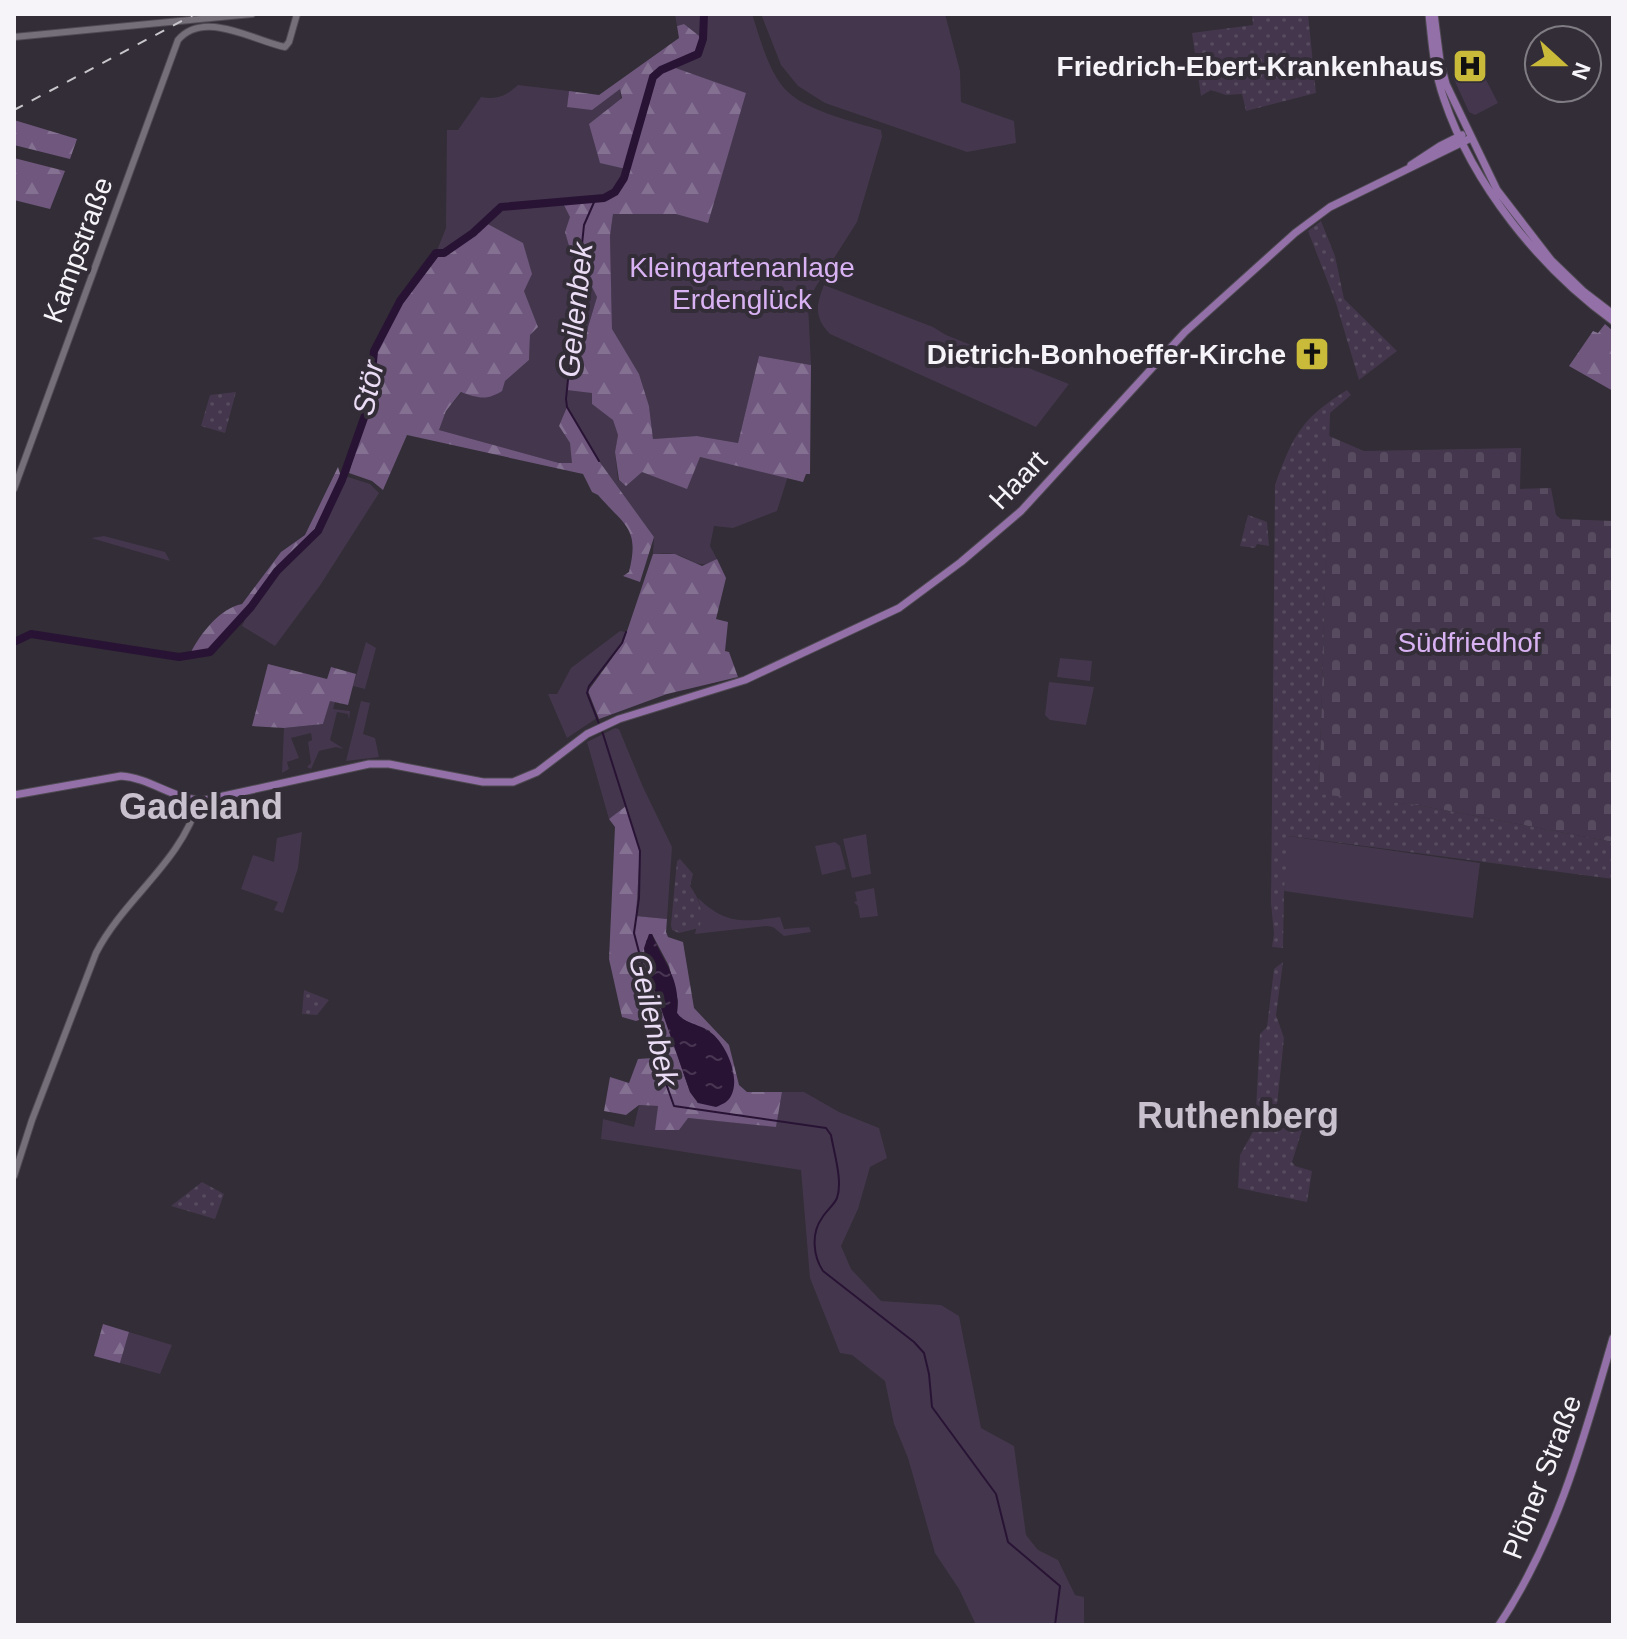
<svg xmlns="http://www.w3.org/2000/svg" width="1627" height="1639" viewBox="0 0 1627 1639" font-family="Arial,sans-serif">
<style>
.green{fill:#44374d}
.forest{fill:url(#forest-firs);fill-rule:evenodd}
.cemetery{fill:url(#cemetery-stones)}
.park{fill:url(#park-dots)}
.water{fill:url(#water-ripples)}
.lines{fill:none;stroke-linecap:round;stroke-linejoin:round}
.stream{stroke:#291335;stroke-width:2}
.river{stroke:#291335;stroke-width:8}
.minor-casing{stroke:#4f4a53;stroke-width:8}
.major-casing{stroke:#4f4a53;stroke-width:9}
.minor{stroke:#756f79;stroke-width:6}
.major{stroke:#9470a9;stroke-width:7}
.rail{stroke:#c8c5cb;stroke-width:2;stroke-dasharray:10 10;stroke-linecap:butt}
.labels{text-anchor:middle;dominant-baseline:central;stroke-width:8;stroke-linejoin:round;paint-order:stroke}
.poi-label{font-size:28px;font-weight:bold;fill:#f6f3f9;stroke:#322d36;text-anchor:end}
.street-label{font-size:28px;fill:#f6f3f9;stroke:#322d36}
.park-label{font-size:28px;fill:#d8b2f2;stroke:#322d36}
.water-label{font-size:30px;font-style:italic;fill:#ebdcf6;stroke:#322d36}
.district-label{font-size:36px;font-weight:bold;fill:#c9c2ce;stroke:#322d36}
</style>
<defs>
<pattern id="forest-firs" width="22" height="20" patternUnits="userSpaceOnUse" patternTransform="scale(2)"><rect width="22" height="20" fill="#6f577e"/><path d="M5 1l3.5 6h-7zM16 11l3.5 6h-7z" fill="#847091"/></pattern>
<pattern id="cemetery-stones" width="16" height="16" patternUnits="userSpaceOnUse" patternTransform="scale(2)"><rect width="16" height="16" fill="#44374d"/><path d="M2 7V4a2 2 0 0 1 4 0v3zM10 15v-3a2 2 0 0 1 4 0v3z" fill="#564b5f"/></pattern>
<pattern id="park-dots" width="8" height="8" patternUnits="userSpaceOnUse" patternTransform="scale(2)"><rect width="8" height="8" fill="#44374d"/><path d="M2 2h.1M6 6h.1" fill="none" stroke="#564b5f" stroke-width="1.8" stroke-linecap="round"/></pattern>
<pattern id="water-ripples" width="26" height="14" patternUnits="userSpaceOnUse" patternTransform="scale(2)"><rect width="26" height="14" fill="#291335"/><path d="M2 4q2-2 4 0t4 0M15 11q2-2 4 0t4 0" fill="none" stroke="#493653"/></pattern>
</defs>
<rect width="100%" height="100%" fill="#322d36"/>
<path class="green" d="M675,14H752C760,38 769,75 789,93C809,111 854,122 881,130L882,137L857,222L815,288L808,304L811,365L759,356L738,443L697,436L653,439L649,406L639,374L612,330L610,236L613,214H676L718,187L745,93L669,66L698,54L684,24L677,26Z
M761,14H945L960,71L961,102L1014,121L1016,143L967,152L825,103L798,86L781,65Z
M1464,72L1466,75L1482,72L1498,103L1475,115L1469,112L1453,77Z
M518,85L569,91L567,107L620,88L626,168C618,199 613,190 592,202C584,206 577,212 571,217L580,263L597,297L588,327L572,346L592,393V404L613,419L618,435L615,452L618,480L626,485L642,471L699,457L788,476L777,511L733,528L714,526L710,546L717,559C696,572 693,557 673,554C667,553 659,554 653,554L654,537L599,461L568,408L559,426L570,443L573,463H559L439,430L446,411L462,392L505,381L529,360L530,335L538,327L524,291L484,223L444,253H436L446,228L447,130H458L481,97C497,100 506,96 518,85Z
M824,285L933,327L946,335L1069,384L1036,427L830,334C814,318 816,305 824,285Z
M348,477L370,484L379,493L321,584L275,646L242,626L251,607L277,571L318,531L342,480Z
M104,536L165,552L170,561L91,538Z
M620,631L626,632L622,643L590,686L587,693L597,718L567,738L548,694H557L571,668Z
M366,642L376,648L365,689L353,686Z
M1060,658L1092,661L1090,681L1057,677Z
M1049,682L1094,687L1086,725L1050,720L1045,715Z
M330,700L335,702L333,709L350,711L349,720L348,714L337,712L330,740L344,749L336,747L319,751L311,769L307,767L311,763L308,742L312,740L311,733L291,738L299,758L287,762L289,769L282,773L284,728L323,724Z
M361,701L370,703L363,734L375,738L379,757L346,761Z
M615,728L619,729L643,787L672,847L667,919L636,916L640,850L626,807L609,819L587,742Z
M302,832L298,868L283,913L274,910L278,902L241,889L253,855L274,862L277,838Z
M866,834L871,874L852,878L843,839Z
M1288,836L1480,863L1473,918L1284,891Z
M835,842L840,846L846,869L822,875L815,846Z
M874,888L878,916L860,918L858,906L854,902L857,901L855,892Z
M698,898C726,925 744,922 780,917L784,929L809,927L811,932L784,936L773,927L766,926L695,934L701,909Z
M782,1092H804L839,1112L879,1128L887,1158L870,1167L858,1209L841,1246L851,1269L881,1301L941,1305L959,1316L981,1428L1014,1446L1026,1535L1038,1550L1058,1560L1075,1595L1084,1597V1625H976L959,1589L935,1553L908,1458L894,1424L885,1381L852,1355L840,1353L810,1278L801,1170L601,1139L603,1119L634,1127L639,1105L658,1106L656,1130L687,1118L776,1126Z
M129,1332L172,1345L160,1374L120,1363Z"/>
<path class="forest" d="M684,24L703,39C699,58 684,58 670,66L746,93L708,223L676,214H613L610,236L612,329L639,374L649,406L653,439L697,436L738,443L759,356L811,365L810,474H806L803,482L700,457L687,489L642,472L626,486L619,480L615,452L618,435L613,420L592,404V393L567,390L572,346L588,327L597,297L580,263L572,256L565,232L570,217L563,203C594,200 617,204 626,169L600,163L589,124L622,98L620,89L592,110L567,107L569,91L599,95L679,38L677,26Z
M14,120L77,139L70,159L14,145Z
M14,158L65,171L50,209L14,200Z
M484,222L523,243L532,274L524,291L538,327L530,335L529,360L505,381L502,391C486,401 478,398 461,392L446,411L439,430L559,463H572L570,443L559,426L567,407L599,461L654,537L640,582L623,576L629,572C640,528 625,526 598,495L592,492L583,474L407,435L383,490L372,481L349,473L369,404L374,351L400,301L436,253H444Z
M1605,324L1613,331V391L1569,366L1593,331L1598,333Z
M338,467L342,480L318,531L277,571L251,607L210,652L198,655L190,654C200,634 220,608 242,604L281,552L305,535Z
M653,554H675L702,566L717,559L726,578L716,619L728,622L725,651L729,652L738,677L667,694L599,719L588,691L623,643Z
M268,664L327,679L331,667L356,674L348,705L330,701L323,724L284,728L252,726Z
M626,806L640,850L636,916L667,919L666,932L668,937L683,942L694,1008L729,1045L739,1085L747,1092H782L776,1127L688,1118L679,1130H655L658,1106L639,1105L626,1115L604,1111L610,1077L629,1083L638,1059L652,1058L654,1015L636,1021L622,1017L609,959L615,827L609,819ZM652,934L669,966L678,1001L677,1013L681,1019L710,1031L698,1103L690,1092L645,962L646,941Z
M103,1324L129,1332L120,1363L94,1356Z"/>
<path class="cemetery" d="M1329,436L1364,451L1521,448L1520,489L1551,488L1556,515L1561,519L1613,521V842L1417,805L1319,795Z"/>
<path class="park" d="M1252,14H1308L1316,93L1246,111L1242,94L1226,95L1211,90L1201,96L1192,33L1253,25Z
M1321,221L1335,256L1344,299L1397,351L1359,380L1336,303L1308,231Z
M1347,390L1351,395L1330,413L1319,794L1417,805L1613,842V879L1289,836L1284,891L1283,948L1272,947L1274,934L1271,903L1275,485C1293,435 1301,419 1347,390Z
M236,392L225,433L201,426L210,395Z
M1248,515L1267,522L1269,546L1257,544L1255,548L1240,546Z
M680,859L693,874L690,886C699,899 705,912 699,928L679,933L672,930L671,925L677,861Z
M1283,962L1276,1015L1284,1038L1275,1124L1302,1130L1292,1162L1295,1166L1312,1171L1307,1202L1238,1188L1240,1155L1255,1128L1260,1034L1267,1027L1274,969Z
M304,990L329,1000L317,1015L302,1014Z
M202,1182L224,1194L215,1219L171,1206Z"/>
<path class="water" d="M649,934H652C663,963 681,977 677,1013C685,1024 700,1024 710,1032C726,1043 741,1078 731,1096C728,1102 723,1104 716,1107L698,1103L690,1092L645,962L644,948Z"/>
<g class="lines">
<path class="stream" d="M595,200L584,225L566,399L567,407L599,461
M626,632L622,643L589,686L587,693L603,734L640,851L639,898L634,933L657,1021L656,1055L674,1106L826,1128L831,1135C834,1153 843,1181 837,1198C834,1205 826,1211 822,1218C811,1233 813,1256 823,1271L914,1342L924,1353L929,1374L932,1407L996,1494L1008,1542L1060,1586L1055,1625"/>
<path class="river" d="M14,642L31,634L179,657L210,652L251,607L277,571L318,531L342,480L369,404L374,351L400,301L436,253H444L473,233L501,207L604,198L615,192L624,178L653,77L661,70L698,54L703,39L704,14"/>
<g class="minor-casing">
<path id="minor" d="M14,37L252,14
M14,489L178,40C204,9 254,41 285,47L289,42L297,14
M14,1176L32,1120L96,953C125,897 181,863 199,800"/>
</g>
<g class="major-casing">
<path id="major" d="M1429,14C1432,43 1434,71 1444,99C1473,185 1540,268 1613,321
M1434,14L1440,61L1446,84L1497,190L1551,260L1583,291L1613,314
M1411,165L1440,146L1462,135
M14,795L121,776C151,778 175,801 205,800L369,764H389L483,782H513L537,772L587,734L619,719L745,680L899,608L961,562L1021,511L1185,332L1295,233L1330,207L1471,138
M1499,1625C1557,1538 1584,1438 1613,1338"/>
</g>
<use href="#minor" class="minor"/>
<use href="#major" class="major"/>
<path class="rail" d="M14,110L195,14"/>
</g>
<defs>
<g id="hospital-square" transform="scale(1.8)"><rect x="-9" y="-9" width="18" height="18" rx="4" fill="#caba39" stroke="#322d36"/><path d="M-5-5h3v3.5h4V-5h3V5h-3V1.5h-4V5h-3Z" fill="#111"/></g>
<g id="church-square" transform="scale(1.8)"><rect x="-9" y="-9" width="18" height="18" rx="4" fill="#caba39" stroke="#322d36"/><path d="M-1.2-6h2.4v3.5h3.3v2.4h-3.3V6h-2.4V-.1h-3.3v-2.4h3.3Z" fill="#111"/></g>
</defs>
<g fill-rule="evenodd">
<use href="#hospital-square" x="1470" y="66"/>
<use href="#church-square" x="1312" y="354"/>
</g>
<g class="labels">
<g class="poi-label">
<text x="1444" y="66">Friedrich-Ebert-Krankenhaus</text>
<text x="1286" y="354">Dietrich-Bonhoeffer-Kirche</text>
</g>
<g class="street-label">
<text transform="translate(78 250) rotate(-70)">Kampstraße</text>
<text transform="translate(1018 480) rotate(-46)">Haart</text>
<text transform="translate(1542 1477) rotate(-69)">Plöner Straße</text>
</g>
<g class="park-label">
<text x="742" y="267">Kleingartenanlage<tspan x="742" dy="32">Erdenglück</tspan></text>
<text x="1469" y="642">Südfriedhof</text>
</g>
<g class="water-label">
<text transform="translate(575 310) rotate(-84)">Geilenbek</text>
<text transform="translate(368 388) rotate(-78)">Stör</text>
<text transform="translate(654 1020) rotate(77)">Geilenbek</text>
</g>
<g class="district-label">
<text x="201" y="806">Gadeland</text>
<text x="1238" y="1115">Ruthenberg</text>
</g>
</g>
<rect width="1627" height="1639" fill="none" stroke="#f6f3f9" stroke-width="32"/>
<g transform="translate(1563 64) rotate(111)"><circle r="38" fill="#322d36" stroke="#807c84" stroke-width="2"/>
<path d="M0-6L14 30L0 20L-14 30Z" fill="#caba39"/>
<text y="-12" font-size="22" font-weight="bold" text-anchor="middle" fill="#f6f3f9">N</text>
</g>
</svg>
